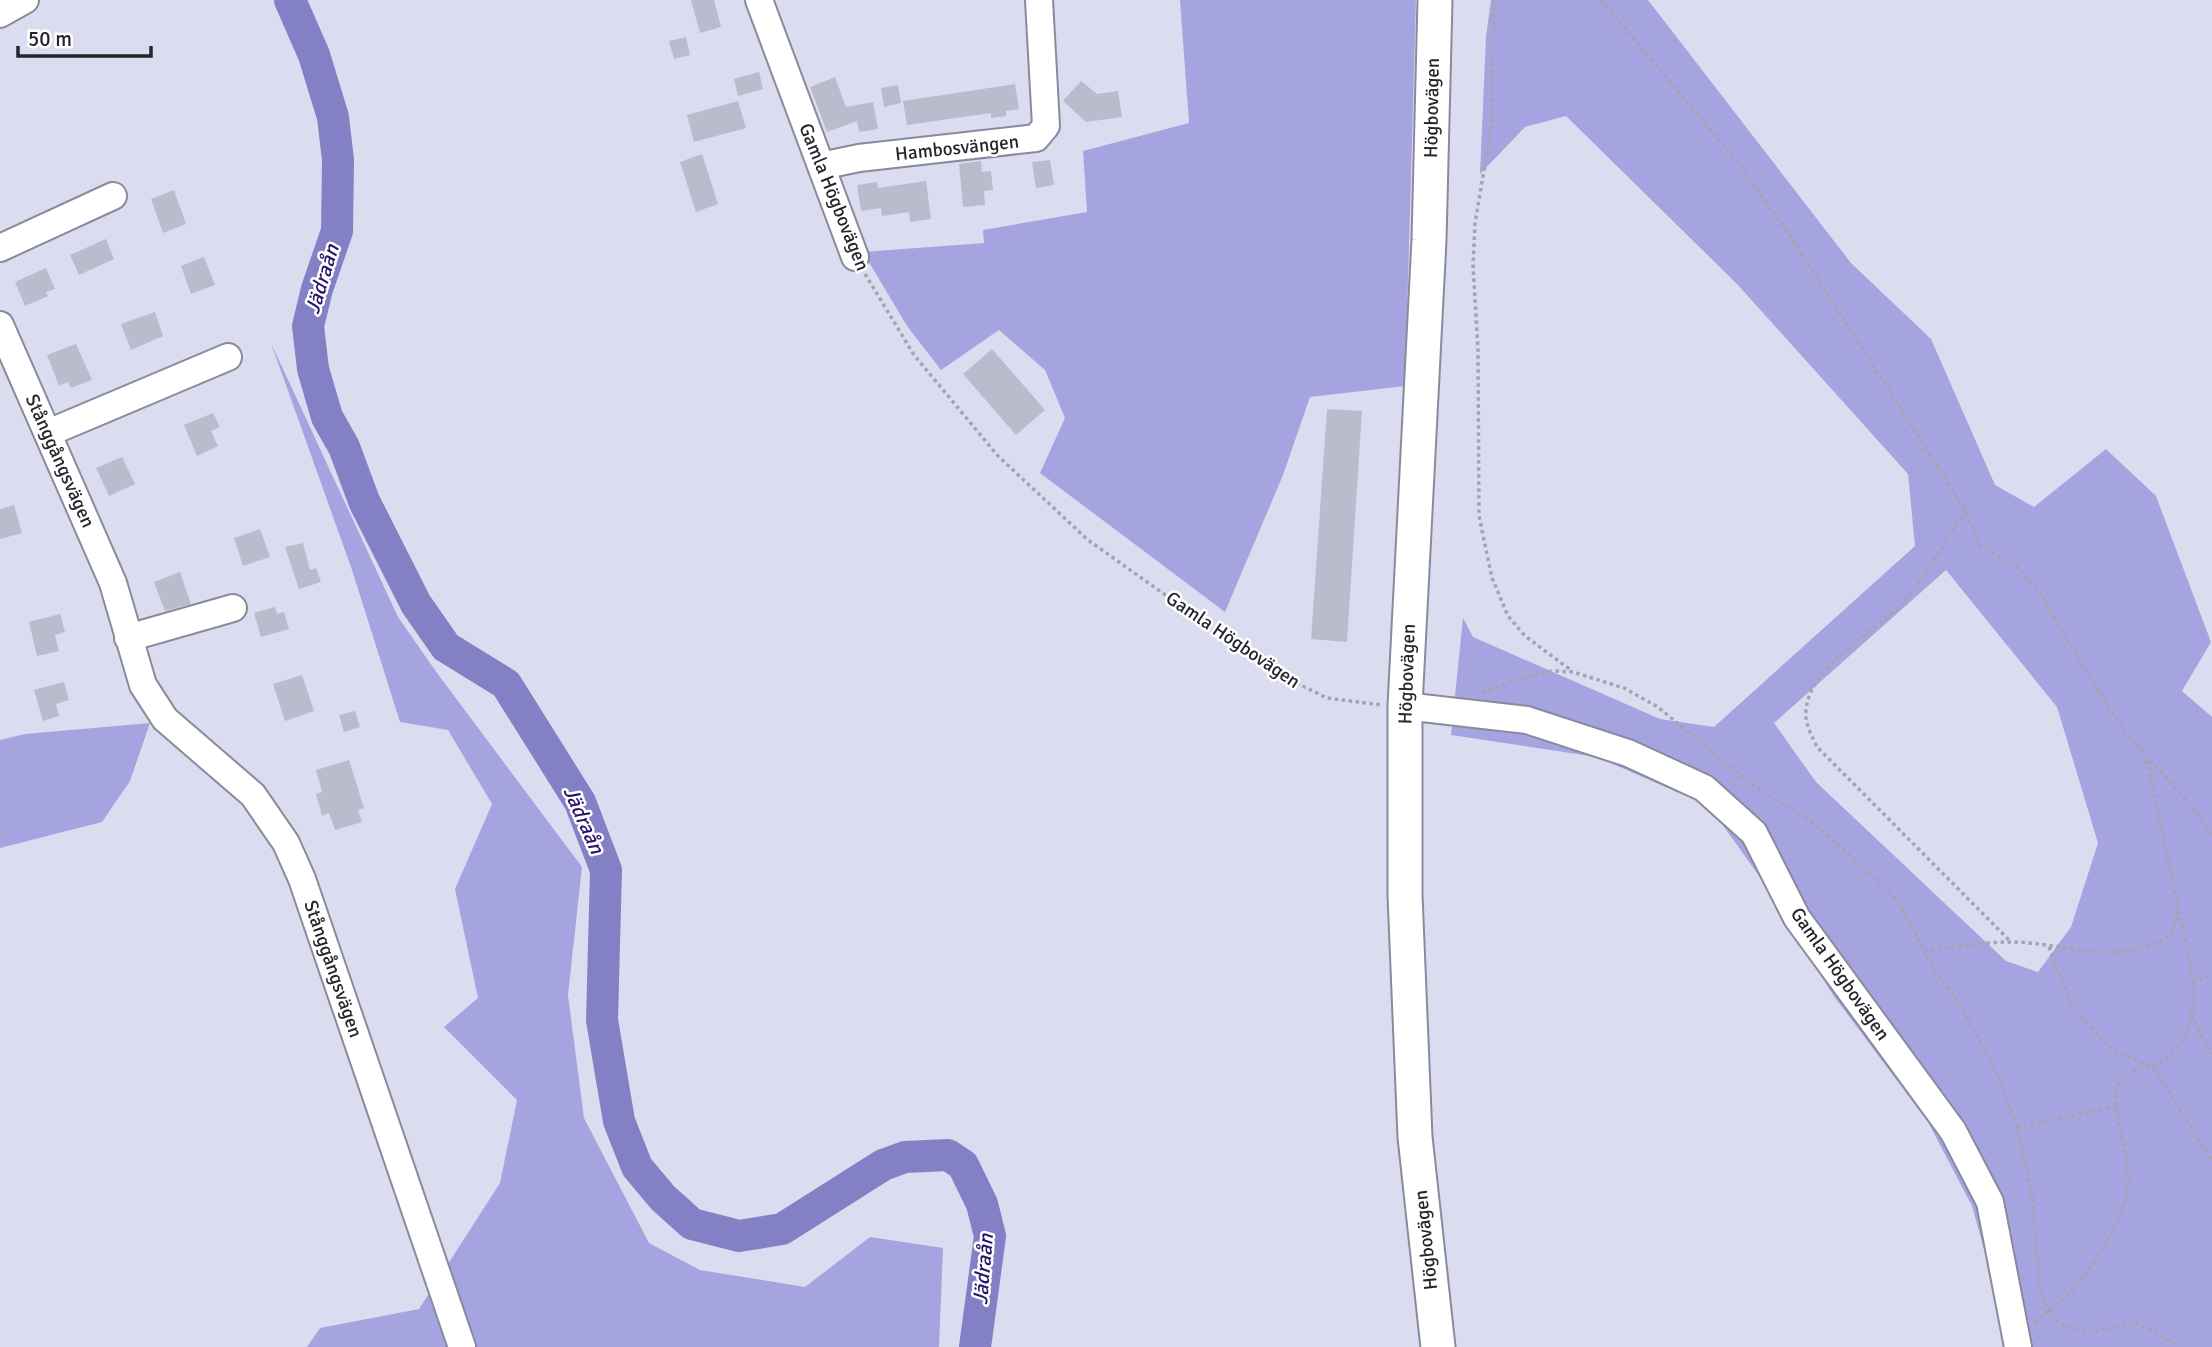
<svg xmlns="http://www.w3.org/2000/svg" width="2212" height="1347" viewBox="0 0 2212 1347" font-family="Signika,sans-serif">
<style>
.green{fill:#a6a4e0;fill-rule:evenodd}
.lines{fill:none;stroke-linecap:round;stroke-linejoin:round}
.river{stroke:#8480c5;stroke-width:32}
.building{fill:#bbbbce}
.minor-casing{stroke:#8a8a9c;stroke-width:30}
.major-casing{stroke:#8a8a9c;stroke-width:37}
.path{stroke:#a3a3b3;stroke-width:3.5;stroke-dasharray:3.5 3.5;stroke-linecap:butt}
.minor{stroke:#fff;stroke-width:26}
.major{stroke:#fff;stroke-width:33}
.labels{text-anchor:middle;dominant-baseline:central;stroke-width:5;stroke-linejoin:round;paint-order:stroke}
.street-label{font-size:19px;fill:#25252c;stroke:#fff}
.water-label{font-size:21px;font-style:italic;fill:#291567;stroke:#fff}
</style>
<rect width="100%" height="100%" fill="#dcdcf0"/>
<path class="green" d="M1180,0H1416L1405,386L1310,397L1283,475L1225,612L1040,473L1065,418L1045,370L999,330L941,370L907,326L863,252L984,243L983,230L1087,212L1083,151L1189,123Z
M1491,0H1648L1851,263L1931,339L1995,485L2034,507L2106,449L2156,496L2211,642L2182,691L2212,717V1347H2003L1998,1299L1972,1206L1928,1122L1833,995L1767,887L1709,806L1597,757L1451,735L1463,618L1473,637L1660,719L1714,727L1915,546L1908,474L1737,284L1566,116L1525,127L1480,174L1486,37ZM1946,570L2057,707L2098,843L2071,927L2038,972L2006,961L1816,782L1774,723Z
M271,343L398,617L437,673L582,867L568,995L584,1118L649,1243L700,1270L805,1287L870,1237L943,1248L939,1347H307L320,1328L419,1309L500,1183L517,1100L444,1027L478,998L455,889L492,804L448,730L400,722L352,570Z
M150,723L130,781L102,822L0,848V740L25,734Z"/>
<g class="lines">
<path class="river" d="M290,0L314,55L333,117L338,160L337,231L317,289L308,326L313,369L327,417L344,447L364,501L416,604L446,647L506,684L580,802L606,870L602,1020L619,1121L637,1167L663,1198L692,1224L739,1236L782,1229L883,1165L905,1157L948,1155L963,1165L982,1204L990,1236L975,1347"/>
</g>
<path class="building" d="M691,0H714L721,27L700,33Z
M686,37L690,55L674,59L669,41Z
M759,72L763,89L738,96L734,79Z
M835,77L846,107L873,102L878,129L859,132L857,121L827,132L810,87Z
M1081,81L1097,94L1118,91L1122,117L1086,122L1063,101Z
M1015,84L1019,109L1006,111V116L991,118V113L907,125L903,101Z
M898,85L901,103L884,107L881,88Z
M738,101L746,128L694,142L687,115Z
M702,154L718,204L696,212L680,162Z
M1050,160L1054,185L1036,188L1032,162Z
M981,161L982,172L991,171L993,190L984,191L985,205L963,207L959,164Z
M926,181L931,219L910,222L909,212L882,216L881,208L861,211L857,185L877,182L878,188Z
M174,190L186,224L163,233L151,199Z
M106,239L114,259L79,275L70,255Z
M204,257L215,285L191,294L181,266Z
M46,268L55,289L46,292L48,296L25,306L15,282Z
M155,312L163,336L131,350L121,324Z
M76,344L92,380L71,388L68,382L59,386L47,355Z
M992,349L1045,410L1016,435L963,374Z
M1327,409L1362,411L1347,642L1311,639Z
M213,413L220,427L211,431L218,446L197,456L184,425Z
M122,457L135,484L109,496L96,468Z
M14,505L22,533L0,539V509Z
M260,529L270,557L243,566L234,538Z
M303,543L310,570L316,568L321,582L299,589L285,547Z
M180,572L191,604L165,611L154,582Z
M275,607L277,614L284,612L289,629L261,637L254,613Z
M60,614L65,632L55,635L59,651L37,656L29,622Z
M302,675L314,711L285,721L273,684Z
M64,682L69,700L56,704L59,716L43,721L34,690Z
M355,711L360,727L344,732L339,715Z
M349,760L364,808L358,810L362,822L335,830L329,813L322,816L316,794L322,792L316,770Z"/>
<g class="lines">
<g class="minor-casing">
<path id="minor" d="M759,0L855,257
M0,14L25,0
M821,166L859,158L1036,138L1046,126L1039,0
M0,248L113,196
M0,325L113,583L143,685L165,719L253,795L286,843L302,879L462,1347
M48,433L228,357
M128,638L233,608
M1405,706L1527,720L1628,753L1704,788L1754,833L1797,918L1953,1131L1990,1202L2018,1347"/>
</g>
<g class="major-casing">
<path id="major" d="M1435,0L1429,240L1405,706V895L1415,1137L1438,1347"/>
</g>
<path class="path" d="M1494,0L1492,124L1475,223L1473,265L1478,350L1479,516L1492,578L1508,616L1525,636L1572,671
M1601,0L1737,162L1789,234L1965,510L1981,546L2016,566L2037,589L2108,707L2129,737L2190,804L2212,836
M865,274L914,355L998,456L1088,540L1274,672L1327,698L1382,705
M1965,510C1948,536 1920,587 1899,607C1870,635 1802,671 1806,718C1807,727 1813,739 1817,747L2011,942
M1482,693L1521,678L1553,671L1573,672L1624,688L1658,707L1747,781L1809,820L1851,856L1895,898L1906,915L1930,963L1963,1009L1998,1076L2017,1127L2032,1194L2040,1287L2048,1310L2059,1323L2090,1333L2134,1322L2159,1333L2178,1347
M2049,947L2074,1010L2114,1052L2153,1066L2212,1161
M1924,951C1952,948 1982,942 2010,942C2066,942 2122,970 2173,933L2178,907L2146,756
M2193,982L2212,975
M2191,1016L2212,1054
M2017,1127L2114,1107
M2034,1323C2044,1313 2057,1306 2067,1296C2091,1272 2126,1217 2128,1183C2129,1150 2114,1120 2115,1087C2120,1082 2125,1076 2131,1073C2143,1065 2159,1067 2170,1056C2210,1018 2187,952 2178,907"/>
<use href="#minor" class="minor"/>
<use href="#major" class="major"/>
</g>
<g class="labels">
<g class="street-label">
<text transform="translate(1432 108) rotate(-89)">Högbovägen</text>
<text transform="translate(957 148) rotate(-6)">Hambosvängen</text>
<text transform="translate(834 197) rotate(68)">Gamla Högbovägen</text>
<text transform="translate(60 461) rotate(66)">Stånggångsvägen</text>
<text transform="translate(1233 640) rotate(34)">Gamla Högbovägen</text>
<text transform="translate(1407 674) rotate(-88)">Högbovägen</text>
<text transform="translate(333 969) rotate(71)">Stånggångsvägen</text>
<text transform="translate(1840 974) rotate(55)">Gamla Högbovägen</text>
<text transform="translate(1426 1240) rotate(-96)">Högbovägen</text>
</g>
<g class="water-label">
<text transform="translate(322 279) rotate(-73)">Jädraån</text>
<text transform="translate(584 820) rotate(66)">Jädraån</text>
<text transform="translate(983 1269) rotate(-85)">Jädraån</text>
</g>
</g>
<path d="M18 46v10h133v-10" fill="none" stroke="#25252c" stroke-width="3.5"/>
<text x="28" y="46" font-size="21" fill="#25252c" stroke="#ffffff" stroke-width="5" paint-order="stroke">50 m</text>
</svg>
